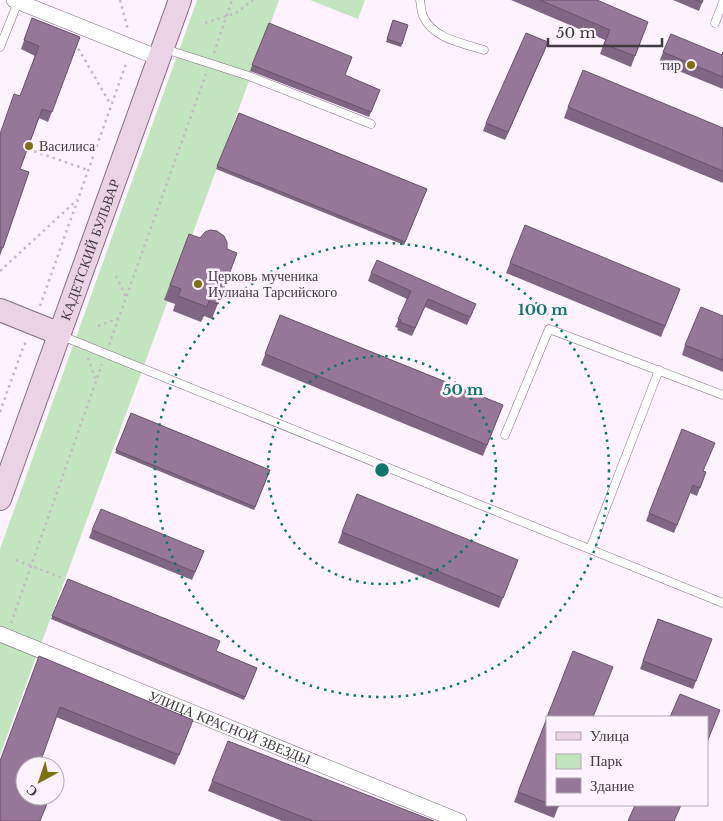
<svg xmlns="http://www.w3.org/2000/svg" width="723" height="821" viewBox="0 0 723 821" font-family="'Libre Baskerville',serif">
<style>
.green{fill:#c2e4bf}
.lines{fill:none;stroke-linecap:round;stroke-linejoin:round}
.lane-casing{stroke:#807081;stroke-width:9}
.street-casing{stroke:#807081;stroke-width:16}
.secondary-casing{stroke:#807081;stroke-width:24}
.path{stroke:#c4bac4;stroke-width:2.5;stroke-dasharray:2.5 4;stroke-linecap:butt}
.lane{stroke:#fff;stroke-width:8}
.street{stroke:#fff;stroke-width:15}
.secondary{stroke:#ecd2e5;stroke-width:22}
.wall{fill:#816584}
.shaded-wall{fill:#69536b}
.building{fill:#967699;stroke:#69536b}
.ring{fill:none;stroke:#0f766e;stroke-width:2.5;stroke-dasharray:2.5 5}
.poi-dot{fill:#7e700f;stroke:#fdf2fe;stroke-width:2}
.labels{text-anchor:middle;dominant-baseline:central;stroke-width:5;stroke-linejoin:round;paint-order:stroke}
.poi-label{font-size:14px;fill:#413a41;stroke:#fdf2fe;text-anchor:start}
.street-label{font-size:14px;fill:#413a41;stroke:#fdf2fe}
.centre{fill:#0f766e;stroke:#fdf2fe;stroke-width:2.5}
.ring-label{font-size:15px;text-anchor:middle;font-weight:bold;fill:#0f766e;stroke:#fdf2fe;stroke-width:5;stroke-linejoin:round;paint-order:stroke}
</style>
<rect width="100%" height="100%" fill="#fdf2fe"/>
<path class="green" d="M197,0H279L0,755V549Z
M310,0H365L358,19Z"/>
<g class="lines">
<g class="lane-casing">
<path id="lane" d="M420,0C421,5 421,11 423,16C433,39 463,43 484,50
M715,23L723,2
M0,47L18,2
M165,49L249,76L371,124
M62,336L723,603
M505,435L549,329L723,395
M590,549L659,370"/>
</g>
<g class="street-casing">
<g id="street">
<path d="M14,0L159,58"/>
<path id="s1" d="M0,634L459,821"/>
</g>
</g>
<g class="secondary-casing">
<g id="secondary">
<path d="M0,310L60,334"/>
<path id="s2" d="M0,499L180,0"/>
</g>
</g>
<path class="path" d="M120,0L128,30
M205,23L236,13L253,0
M75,43L111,105
M214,53L232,0
M28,149L88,170
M0,271L77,200
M116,276L126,297
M40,306L127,61
M98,326L119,318
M109,345L206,74
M88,358L96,381
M0,412L24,345L27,341
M16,560L65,579
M11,623L102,364"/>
<use href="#lane" class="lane"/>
<use href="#street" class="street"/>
<use href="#secondary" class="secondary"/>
</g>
<path class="wall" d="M511,0H597L648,22L631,67L600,54L605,40Z
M673,0H703L699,11Z
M32,18L80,37L48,122L39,118L20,169L29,172L0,256V134L20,96L35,56L21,49Z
M393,20L408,25L401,47L386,42Z
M269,23L345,75L380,90L369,117L250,71Z
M548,42L505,140L483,131L486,123Z
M663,52L722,55L723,52V89L659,63Z
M568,107L723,128V183L564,118Z
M239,113L427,189L404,245L216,169Z
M189,234L237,253L212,319L204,316L201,322L173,311L175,304L164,300Z
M510,263L680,289L661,337L506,273Z
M371,273L473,312L467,325L425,307L412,336L397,330L398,328L395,327L407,299L368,281Z
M280,315L503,405L483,456L261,365Z
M723,316V372L682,355L685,345Z
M131,413L270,470L254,510L115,453Z
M704,471L706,472L697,496L690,493L674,533L646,521L649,513Z
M92,530L204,551L192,580L89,538Z
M342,532L518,560L499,608L338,543Z
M68,579L216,651L257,668L244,700L51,619Z
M658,619L712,639L693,689L640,669Z
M39,656L193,720L175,765L56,717Z
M547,718V805H559L554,818L514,802Z
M212,781L434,821H282L208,791Z"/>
<path class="shaded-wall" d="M548,42L545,50L505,140L508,132Z"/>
<path class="building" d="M540,0H597L648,22L635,56L604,44L610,30Z
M696,0H703L702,3Z
M32,18L80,37L52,112L42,109L20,169L29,172L3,248L0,247V134L14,94L20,96L39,46L24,40Z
M393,20L408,25L402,44L387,39Z
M269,23L352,57L345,75L380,90L371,112L252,65Z
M526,33L548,42L508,132L486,123Z
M671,34L722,55L723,52V77L663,52Z
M583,70L723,128V171L568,107Z
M239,113L427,189L405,242L217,166Z
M525,225L680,289L665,326L510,263Z
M210,230L217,231L224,236L227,242V249L237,253L218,304L209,301L207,307L178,296L181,289L170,285L189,234L200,238L205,232Z
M377,260L476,304L470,317L428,299L415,328L400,322L401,320L398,319L411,291L371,273Z
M701,307L723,316V360L685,345Z
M280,315L503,405L487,445L265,354Z
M131,413L270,470L255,507L116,450Z
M682,429L715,443L703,471L706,472L700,488L693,485L677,525L649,513Z
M357,494L518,560L503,598L342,532Z
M101,509L204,551L195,572L92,530Z
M68,579L220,641L216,651L257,668L245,697L52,616Z
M658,619L712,639L696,681L643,661Z
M573,651L613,667L593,717H547Z
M39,656L193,720L179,755L60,707L39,766H25V796H50L40,821H0V761Z
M680,694L720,710L707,742V717H670Z
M547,718V803L518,792Z
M228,741L434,821H313L212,781Z
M551,805H558V807Z
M635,805H681L674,821H628Z"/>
<g class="ring">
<circle cx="382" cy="470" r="114"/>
<circle cx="382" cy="470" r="227"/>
</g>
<g class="poi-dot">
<circle cx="691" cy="65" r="5"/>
<circle cx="29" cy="146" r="5"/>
<circle cx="198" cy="284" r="5"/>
</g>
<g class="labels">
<g class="poi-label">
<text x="681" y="65" text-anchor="end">тир</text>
<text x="39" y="146">Василиса</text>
<text x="208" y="276">Церковь мученика<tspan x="208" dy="16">Иулиана Тарсийского</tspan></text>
</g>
<g class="street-label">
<text stroke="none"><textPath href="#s2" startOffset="265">КАДЕТСКИЙ БУЛЬВАР</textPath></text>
<text stroke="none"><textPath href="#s1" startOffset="248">УЛИЦА КРАСНОЙ ЗВЕЗДЫ</textPath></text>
</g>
</g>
<circle cx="382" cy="470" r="8" class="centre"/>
<g class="ring-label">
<text x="543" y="315">100 m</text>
<text x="463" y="395">50 m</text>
</g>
<rect x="546" y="716" width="162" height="90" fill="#fdf2fe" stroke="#b2a8b2"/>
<rect x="556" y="732" width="25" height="8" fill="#ecd2e5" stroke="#b2a8b2"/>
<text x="590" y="741" font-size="15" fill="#413a41">Улица</text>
<rect x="556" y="754" width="25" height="15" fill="#c2e4bf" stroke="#b2a8b2"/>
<text x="590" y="766" font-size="15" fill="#413a41">Парк</text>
<rect x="556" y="778" width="25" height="15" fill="#967699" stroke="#b2a8b2"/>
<text x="590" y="791" font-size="15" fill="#413a41">Здание</text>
<g transform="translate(40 781) rotate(220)"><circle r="24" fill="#fdf2fe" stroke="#b2a8b2"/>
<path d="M0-4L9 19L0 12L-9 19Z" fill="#7e700f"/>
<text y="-8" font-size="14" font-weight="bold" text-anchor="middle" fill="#413a41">С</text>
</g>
<path d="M548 38v8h114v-8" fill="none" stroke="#413a41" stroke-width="2.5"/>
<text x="556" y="38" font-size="15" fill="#413a41" stroke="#fdf2fe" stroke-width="4" paint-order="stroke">50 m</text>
</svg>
